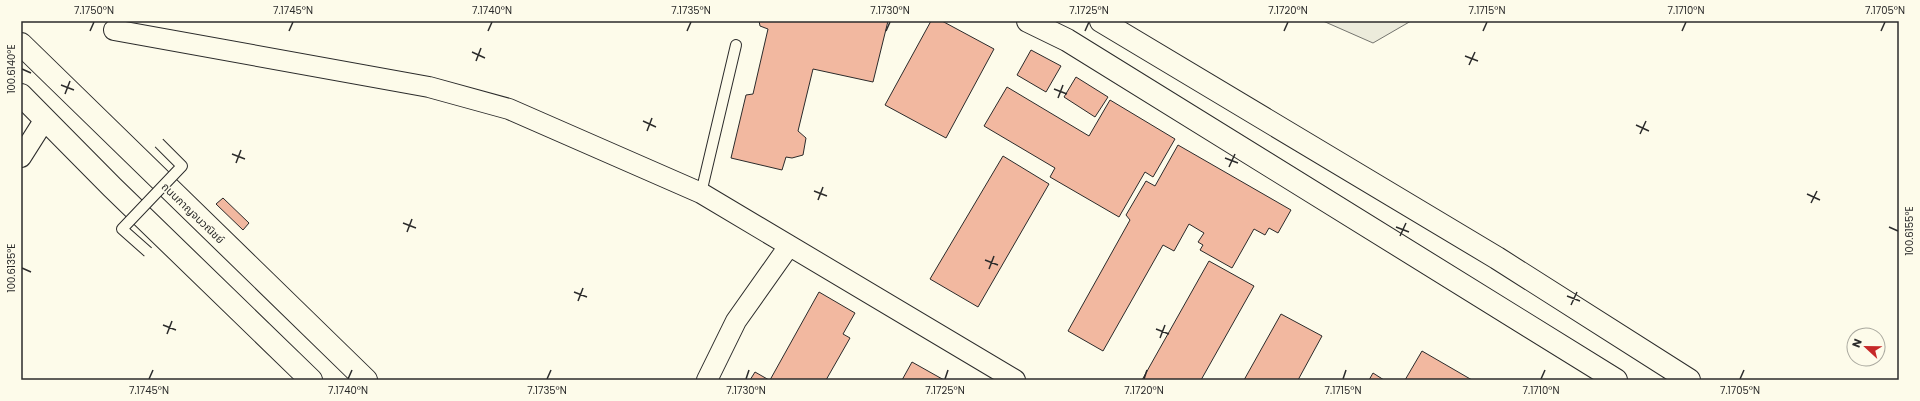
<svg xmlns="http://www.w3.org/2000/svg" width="1920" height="401" viewBox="0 0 1920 401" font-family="Poppins,'Noto Sans Thai',sans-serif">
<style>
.green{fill:#ecebdb;stroke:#74746e}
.building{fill:#f2b8a0;stroke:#2b2b2b}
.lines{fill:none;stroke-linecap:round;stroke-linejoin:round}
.lane-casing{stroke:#2b2b2b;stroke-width:12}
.street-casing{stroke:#2b2b2b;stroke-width:22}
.secondary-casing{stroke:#2b2b2b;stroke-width:24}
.primary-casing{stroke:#2b2b2b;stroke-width:24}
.lane{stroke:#fdfbea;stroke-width:10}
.street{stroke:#fdfbea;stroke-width:20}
.secondary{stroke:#fdfbea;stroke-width:22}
.primary{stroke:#fdfbea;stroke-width:22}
.lane-bridge-casing{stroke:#2b2b2b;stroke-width:12;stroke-linecap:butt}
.lane-bridge{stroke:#fdfbea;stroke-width:10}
.ticks{fill:none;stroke:#2b2b2b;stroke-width:1.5}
.labels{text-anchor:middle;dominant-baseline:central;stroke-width:3;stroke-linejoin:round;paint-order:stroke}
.street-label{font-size:11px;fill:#2b2b2b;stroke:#fdfbea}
.neatline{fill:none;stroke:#2b2b2b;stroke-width:1.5}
.ticks-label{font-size:10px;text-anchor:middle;fill:#2b2b2b}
</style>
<rect width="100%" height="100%" fill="#fdfbea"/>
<path class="green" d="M1323,21H1411L1373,43Z"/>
<path class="building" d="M759,21H888L873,82L813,69L798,131L806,138L803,155L792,158L786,157L782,170L731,158L746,95L753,94L768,29L760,26Z
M931,21H942L994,49L946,138L885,105Z
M1031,50L1061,66L1046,92L1017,75Z
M1076,77L1108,97L1095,117L1064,97Z
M1007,87L1089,136L1110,100L1175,139L1153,177L1145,172L1119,217L1050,177L1055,168L984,126Z
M1178,145L1291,210L1278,233L1269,228L1265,235L1254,229L1232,268L1200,250L1203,245L1198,242L1204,233L1189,224L1174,251L1163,245L1103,351L1068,331L1130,220L1126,215L1146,181L1155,186Z
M1003,156L1049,184L978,307L930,279Z
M223,198L249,223L243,230L216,204Z
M1209,261L1254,286L1201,380H1142Z
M819,292L855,313L843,334L850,338L826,380H770Z
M1281,314L1322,336L1298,380H1244Z
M1422,351L1472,380H1405Z
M912,362L944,380H902Z
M755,372L769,380H750Z
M1373,373L1384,380H1369Z"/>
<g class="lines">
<g class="lane-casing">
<path id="lane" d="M701,193L736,45"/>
</g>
<g class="street-casing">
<path id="street" d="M114,30L429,87L509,109L701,193L1015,380
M21,157L40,127
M707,380L736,321L789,246"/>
</g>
<g class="secondary-casing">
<path id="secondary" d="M1028,21L1067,40L1616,380
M1101,21L1497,258L1689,380"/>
</g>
<g class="primary-casing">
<path id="primary" d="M21,44L366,380
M21,95L112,187L311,380"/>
</g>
<use href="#lane" class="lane"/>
<use href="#street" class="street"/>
<use href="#secondary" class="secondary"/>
<use href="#primary" class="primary"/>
<g class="lane-bridge-casing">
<path id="lane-bridge" d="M148,252L122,229L182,166L159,143"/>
</g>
<use href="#lane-bridge" class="lane-bridge"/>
</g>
<path class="ticks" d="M90,31L94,22M289,31L293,22M488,31L492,22M687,31L691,22M886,31L890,22M1085,31L1089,22M1284,31L1288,22M1483,31L1487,22M1682,31L1686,22M1881,31L1885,22M472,52L485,58M1465,56L1478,61M476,61L481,48M1469,65L1475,52M22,69L31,73M61,85L74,90M1054,89L1067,94M65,94L70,81M1058,98L1063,85M643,121L656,127M1636,125L1649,131M647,131L652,118M1640,134L1646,121M232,154L245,159M1225,158L1238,163M236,163L241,150M1229,167L1235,154M814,191L827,196M1807,194L1820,200M818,200L823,187M1811,203L1817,191M403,223L416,228M1396,227L1409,232M1889,227L1898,231M407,232L412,219M1400,236L1406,223M985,260L998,265M22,268L31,272M989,269L994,256M574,292L587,297M1567,296L1580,301M578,301L583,288M1571,305L1577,292M163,325L176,330M1156,329L1169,334M167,334L172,321M1160,338L1165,325M149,379L153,370M348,379L352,370M547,379L551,370M746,379L749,370M945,379L948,370M1144,379L1147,370M1343,379L1346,370M1541,379L1545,370M1740,379L1744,370"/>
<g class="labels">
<g class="street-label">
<text transform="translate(193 213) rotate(44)">ถนนกาญจนวณิชย์</text>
</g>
</g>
<rect width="1920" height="401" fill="none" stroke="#fdfbea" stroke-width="44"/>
<g transform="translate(1866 347) rotate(292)"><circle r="19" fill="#fdfbea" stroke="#a9a89e"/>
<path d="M0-3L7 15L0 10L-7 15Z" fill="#c62828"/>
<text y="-6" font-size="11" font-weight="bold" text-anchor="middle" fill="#2b2b2b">N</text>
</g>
<rect x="22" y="22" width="1876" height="357" class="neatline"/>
<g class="ticks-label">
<text x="94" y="14">7.1750°N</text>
<text x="293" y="14">7.1745°N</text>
<text x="492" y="14">7.1740°N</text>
<text x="691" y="14">7.1735°N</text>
<text x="890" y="14">7.1730°N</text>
<text x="1089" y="14">7.1725°N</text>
<text x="1288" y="14">7.1720°N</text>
<text x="1487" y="14">7.1715°N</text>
<text x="1686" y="14">7.1710°N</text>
<text x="1885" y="14">7.1705°N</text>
<text transform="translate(11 69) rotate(-90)" y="4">100.6140°E</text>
<text transform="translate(1909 231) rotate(-90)" y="4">100.6155°E</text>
<text transform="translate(11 268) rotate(-90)" y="4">100.6135°E</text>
<text x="149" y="394">7.1745°N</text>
<text x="348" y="394">7.1740°N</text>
<text x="547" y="394">7.1735°N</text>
<text x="746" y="394">7.1730°N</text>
<text x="945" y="394">7.1725°N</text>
<text x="1144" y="394">7.1720°N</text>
<text x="1343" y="394">7.1715°N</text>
<text x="1541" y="394">7.1710°N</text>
<text x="1740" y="394">7.1705°N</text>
</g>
</svg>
